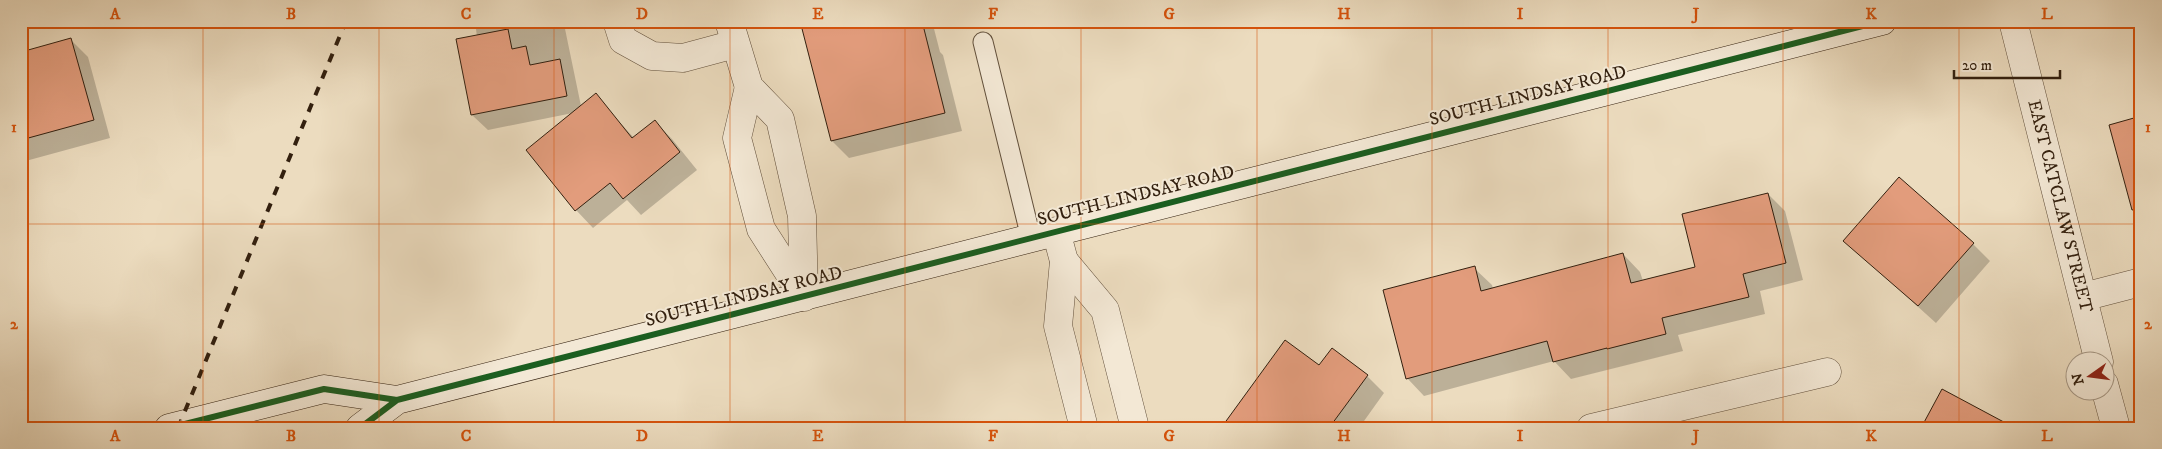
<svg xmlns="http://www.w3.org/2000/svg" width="2162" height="449" viewBox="0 0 2162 449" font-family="'IM FELL DW Pica',serif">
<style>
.shadow{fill:#0003}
.building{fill:#e29c7c;stroke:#33200f}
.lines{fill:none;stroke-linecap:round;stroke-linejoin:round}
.service-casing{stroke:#614f3b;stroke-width:21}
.minor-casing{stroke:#614f3b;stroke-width:29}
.secondary-casing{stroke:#33200f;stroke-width:29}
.service{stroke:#f3e8d5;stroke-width:19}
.minor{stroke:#f3e8d5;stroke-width:28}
.secondary{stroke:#f3e8d5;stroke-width:28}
.rail{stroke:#33200f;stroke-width:4;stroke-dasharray:9 9;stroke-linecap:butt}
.cycleway-casing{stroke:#f3e8d5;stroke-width:9}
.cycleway{stroke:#1b5e20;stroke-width:6}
.grid{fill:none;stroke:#d6530c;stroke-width:1;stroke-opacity:0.55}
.labels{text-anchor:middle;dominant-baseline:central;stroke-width:4;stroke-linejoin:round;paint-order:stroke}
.street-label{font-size:18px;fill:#33200f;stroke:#f3e8d5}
.neatline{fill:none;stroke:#d6530c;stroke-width:2}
.grid-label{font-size:16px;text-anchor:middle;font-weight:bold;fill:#d6530c}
</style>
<rect width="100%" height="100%" fill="#ecdcbf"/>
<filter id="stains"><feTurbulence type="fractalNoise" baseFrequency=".004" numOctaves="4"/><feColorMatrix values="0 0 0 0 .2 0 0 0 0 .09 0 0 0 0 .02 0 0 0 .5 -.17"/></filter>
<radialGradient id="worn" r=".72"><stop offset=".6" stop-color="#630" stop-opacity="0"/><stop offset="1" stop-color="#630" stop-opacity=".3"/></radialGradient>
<path class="shadow" d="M475,21H571V23L564,24L581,106L595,95L634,138L655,122L672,139L697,170L641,215L627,200L593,228L576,210L528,150L573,113L488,130L472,115L477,37Z
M815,21H932L940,52L943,55L962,131L849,158L832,141L803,26Z
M71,40L88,57L110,138L22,162L21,53Z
M2141,117V220L2134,213L2110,125Z
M1768,194L1785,211L1803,280L1760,291L1765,314L1678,335L1683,351L1571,379L1554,361L1424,396L1407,378L1474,268L1492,285L1493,289L1623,254L1640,272L1643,281L1697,268Z
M1845,241L1973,244L1990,261L1936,323Z
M1320,367L1367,376L1384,393L1359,428H1239Z"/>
<path class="building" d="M800,21H922L945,113L831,141Z
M508,29L512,49L526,46L530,65L560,59L567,96L471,115L456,39Z
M71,38L94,120L21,140V52Z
M596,93L632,138L655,120L680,152L623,199L610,183L575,211L526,150Z
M2141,116V208L2132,210L2109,125Z
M1899,177L1974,243L1918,306L1843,241Z
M1768,193L1786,263L1743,274L1749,297L1662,318L1666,334L1607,349V348L1553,362L1547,341L1406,379L1383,290L1475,266L1481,291L1623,253L1631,283L1695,267L1682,214Z
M1285,340L1319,365L1332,348L1368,375L1329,428H1221Z
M1942,389L2015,428H1921Z"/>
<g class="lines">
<g class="service-casing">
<path id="service" d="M983,42L1031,238"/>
</g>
<g class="minor-casing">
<g id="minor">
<path d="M617,21L623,40L652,56L683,58L735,44"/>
<path d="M729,21L749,87L780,119L802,216L804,297"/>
<path id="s1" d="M2013,21L2099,362"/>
<path d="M749,87L737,138L761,229L804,296"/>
<path d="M1056,231L1064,261L1058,326L1084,428"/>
<path d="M1064,261L1105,310L1135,428"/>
<path d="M2083,297L2141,282"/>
<path d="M2104,384L2116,428"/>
<path d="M1591,428L1827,372"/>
</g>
</g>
<g class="secondary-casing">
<path id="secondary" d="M169,428L324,389L397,400
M360,428L397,400L1882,21"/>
</g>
<use href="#service" class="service"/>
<use href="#minor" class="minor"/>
<use href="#secondary" class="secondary"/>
<path class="rail" d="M178,428L346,21"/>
<g class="cycleway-casing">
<path id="cycleway" d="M169,428L324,389L397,400
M360,428L397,400L1882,21"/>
</g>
<use href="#cycleway" class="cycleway"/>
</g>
<path class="grid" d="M203,21V428M379,21V428M554,21V428M730,21V428M905,21V428M1081,21V428M1257,21V428M1432,21V428M1608,21V428M1783,21V428M1959,21V428M21,224H2141"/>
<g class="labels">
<g class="street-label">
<text transform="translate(1528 96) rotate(-14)">SOUTH LINDSAY ROAD</text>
<text transform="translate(1136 196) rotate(-14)">SOUTH LINDSAY ROAD</text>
<text stroke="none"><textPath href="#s1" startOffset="191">EAST CATCLAW STREET</textPath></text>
<text transform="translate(744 297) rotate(-14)">SOUTH LINDSAY ROAD</text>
</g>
</g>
<rect width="2162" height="449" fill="none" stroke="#ecdcbf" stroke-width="55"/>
<g transform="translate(2090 376) rotate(256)"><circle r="24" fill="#f3e8d5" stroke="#a69886"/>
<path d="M0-4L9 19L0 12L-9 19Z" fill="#8f2418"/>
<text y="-8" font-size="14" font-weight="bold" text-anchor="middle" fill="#33200f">N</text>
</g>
<path d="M1954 70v8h106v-8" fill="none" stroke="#33200f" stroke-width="2.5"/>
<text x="1962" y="70" font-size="15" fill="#33200f" stroke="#f3e8d5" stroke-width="4" paint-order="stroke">20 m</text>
<rect x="28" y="28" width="2106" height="394" class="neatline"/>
<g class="grid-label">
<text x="115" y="19">A</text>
<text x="291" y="19">B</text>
<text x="466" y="19">C</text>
<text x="642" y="19">D</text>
<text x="818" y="19">E</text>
<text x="993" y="19">F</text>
<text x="1169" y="19">G</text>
<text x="1344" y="19">H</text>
<text x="1520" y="19">I</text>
<text x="1696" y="19">J</text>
<text x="1871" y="19">K</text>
<text x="2047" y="19">L</text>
<text x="14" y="132">1</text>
<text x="2148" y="132">1</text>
<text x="14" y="329">2</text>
<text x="2148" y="329">2</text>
<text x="115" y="441">A</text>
<text x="291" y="441">B</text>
<text x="466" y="441">C</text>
<text x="642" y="441">D</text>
<text x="818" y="441">E</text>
<text x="993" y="441">F</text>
<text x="1169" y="441">G</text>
<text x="1344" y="441">H</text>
<text x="1520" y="441">I</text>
<text x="1696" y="441">J</text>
<text x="1871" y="441">K</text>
<text x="2047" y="441">L</text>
</g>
<rect width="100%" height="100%" filter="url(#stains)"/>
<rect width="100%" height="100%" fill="url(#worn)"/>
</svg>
